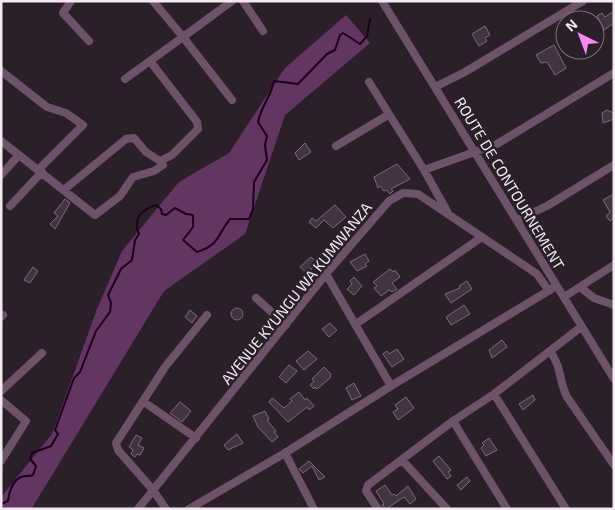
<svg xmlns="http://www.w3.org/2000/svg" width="615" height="510" viewBox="0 0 615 510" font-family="'Exo 2',sans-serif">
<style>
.green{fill:#633661}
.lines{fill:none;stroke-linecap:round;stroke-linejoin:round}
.stream{stroke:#1e001e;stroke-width:2}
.building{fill:#423541;stroke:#7a6b78}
.minor{stroke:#6c536a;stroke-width:8}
.labels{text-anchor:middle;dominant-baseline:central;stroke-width:5;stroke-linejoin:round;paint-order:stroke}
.street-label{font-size:15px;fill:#f2e9f1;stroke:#2b202a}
</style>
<rect width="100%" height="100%" fill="#2b202a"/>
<path class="green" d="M346,15L370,43L285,115L245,234L164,291L32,508L1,509V497L52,434L97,309L122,251L179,182L229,153L285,68Z"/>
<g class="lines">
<path class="stream" d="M1,504L8,501C9,493 12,481 21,477C26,475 29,477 33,475L36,466L30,459L32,453L51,446L58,434L55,430L74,378L80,372L96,331L110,312L111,303L108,295L121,269L132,260L135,240L139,234C132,219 142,209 156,205L161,209L162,214L166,215L175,208L186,214L193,215V227L183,240L197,252C220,245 217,235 230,219H249L253,209L254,182L267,160L265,145L267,136L258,122C261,106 271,97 274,81L298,84L327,54L335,50L340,35L343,33L360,44L367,36L370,19"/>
</g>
<path class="building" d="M614,11V23L604,30L597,16L602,13L605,17Z
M485,26L490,35L485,38L487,41L479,46L472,34Z
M554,45L566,68L555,75L547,62L541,63L536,55Z
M607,110L614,113V119L603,123L602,113Z
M305,143L311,152L299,160L295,153Z
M397,164L410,179L391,189L393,191L390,194L386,190L384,191L380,186L378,188L374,177Z
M614,194V218L610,221L606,216L610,212L603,200Z
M65,199L70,203L55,229L50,224L58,216L54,213Z
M335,205L346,217L333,228L324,220L316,228L309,222L312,218L316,221Z
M365,254L369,261L365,264L367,266L357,271L350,262Z
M311,257L316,262L308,274L300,267Z
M33,267L38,271L30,283L24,280Z
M390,269L393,272L395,270L400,277L392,283L397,289L392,292L389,290L381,296L374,288L377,286L373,282Z
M354,277L362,286L354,295L347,289L352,284L350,281Z
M467,281L472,289L451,303L445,294L460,288L459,286Z
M464,305L470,314L451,325L446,317Z
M231 314a6 6 0 1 1 12 0a6 6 0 1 1-12 0Z
M190,310L197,316L192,323L185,317Z
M330,323L337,330L329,337L322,329Z
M502,340L507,347L492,358L489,350Z
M397,349L404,359L392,367L383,354L387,351L389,354Z
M308,351L317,359L304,370L296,361Z
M289,365L297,371L286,383L279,377Z
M324,367L331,374L330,378L317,389L315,387L314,389L310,385L314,381L312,379Z
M354,383L361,396L352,400L346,388Z
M299,392L305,400L307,398L314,406L309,410L307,407L288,422L269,402L272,398L284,408L292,401L290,399Z
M533,395L535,400L523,410L519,404Z
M406,397L414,408L398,420L393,412L398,409L395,405Z
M180,402L191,411L182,422L170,413Z
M265,411L269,419L267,420L276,431L274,432L278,437L272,442L258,427L253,416Z
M237,434L243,443L228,450L224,445Z
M136,435L142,438L138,445L144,448L140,455L137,454L135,457L131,454L133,450L129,447Z
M489,438L497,450L486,456L481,448L484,445L482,443Z
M439,456L451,470L448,472L451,476L447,479L433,461Z
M309,461L325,477L319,480L312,466L303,473L299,469Z
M467,477L470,481L461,490L457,485Z
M385,485L392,495L394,494L396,496L408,486L416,499L410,504L404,497L389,507L391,509H384L382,505L384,504L376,491Z"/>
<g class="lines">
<path class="minor" d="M71,1L63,13L89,41
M153,1L183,37L232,1
M243,1L263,31
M382,1L614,379
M1,71L47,107L66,113L83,125L38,170
M125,79L183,37L232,100
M369,82L424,170L447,211
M435,87L465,72L583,1
M1,141L95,215L120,196L133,177L154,171L163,165
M336,146L388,115
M424,170L497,144L614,73
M1,175L19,155
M65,189L126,139L134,138L146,152L160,161L172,155L198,129L197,122L150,61
M10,206L42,172
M517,220L547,206L614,165
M580,287L594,298L614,305
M564,297L614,265
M256,298L286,325
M1,317L3,315
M356,324L482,237
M550,351C563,370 558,379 567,397L614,465
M391,386L553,288
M1,391L42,353
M494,394L566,509
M1,400L26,421L1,461
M144,402L196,438
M402,460L447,509
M138,509L326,274L389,201L403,193L418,194L537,274L549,291
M166,509L153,490L118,450L116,443L165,367L207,315
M189,509L285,453
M314,509L285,453L391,386L326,274
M378,509L366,491L368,485L453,421
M507,509L453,421L494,394L581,327"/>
</g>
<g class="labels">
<g class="street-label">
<text transform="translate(510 183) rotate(59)">ROUTE DE CONTOURNEMENT</text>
<text transform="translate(296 293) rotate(-51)">AVENUE KYUNGU WA KUMWANZA</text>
</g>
</g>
<rect width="615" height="510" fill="none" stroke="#f2e9f1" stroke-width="5"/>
<g transform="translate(580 35) rotate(318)"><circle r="24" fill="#2b202a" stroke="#7b707a"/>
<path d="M0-4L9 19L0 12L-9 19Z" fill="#f489f0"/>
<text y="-8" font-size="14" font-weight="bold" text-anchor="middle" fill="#f2e9f1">N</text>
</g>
</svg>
